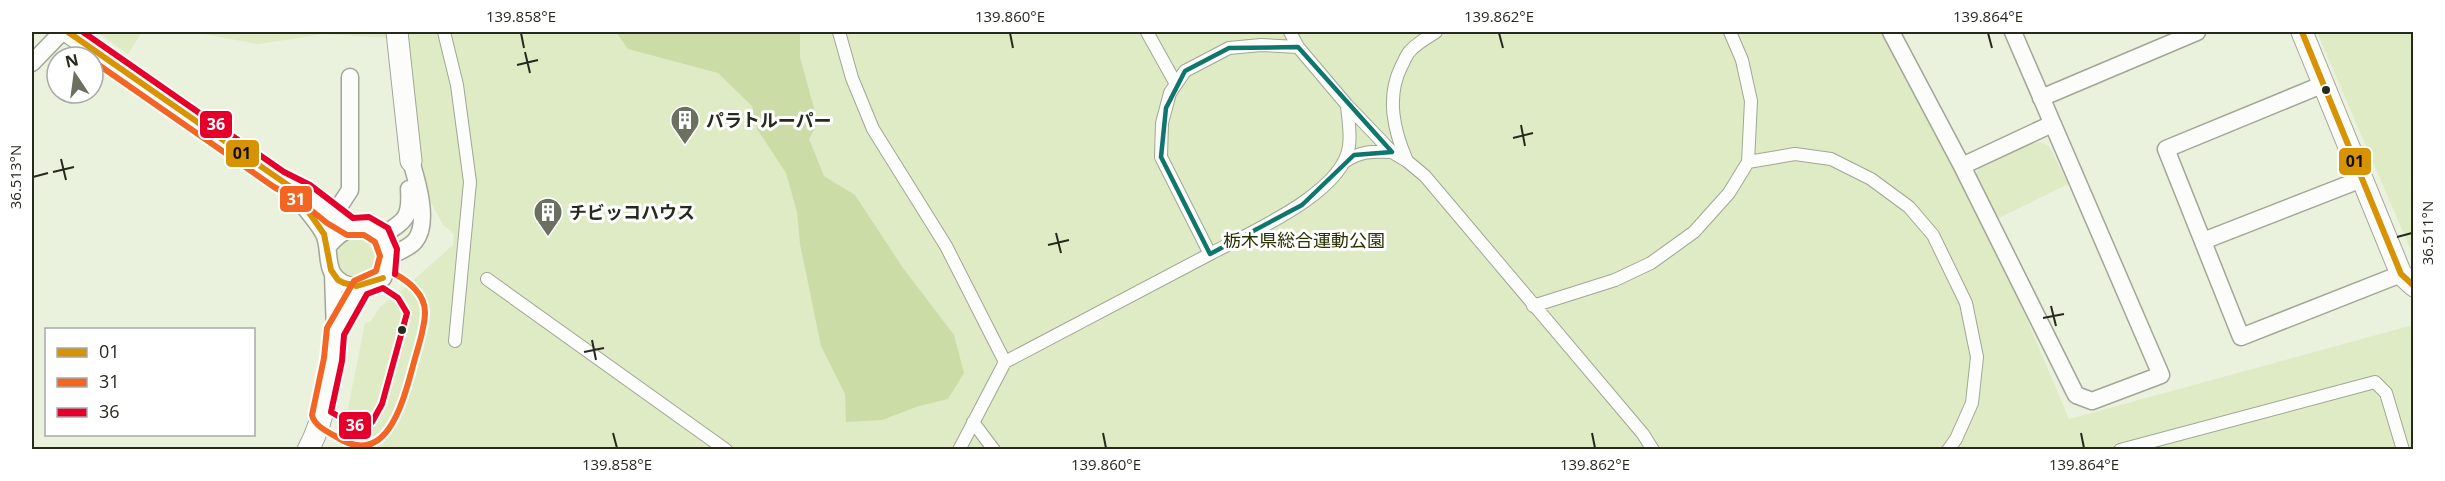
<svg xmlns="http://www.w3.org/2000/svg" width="2445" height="481" viewBox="0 0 2445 481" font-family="'Open Sans','Noto Sans JP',sans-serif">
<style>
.green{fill:#dfebc4}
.water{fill:#ccdca6}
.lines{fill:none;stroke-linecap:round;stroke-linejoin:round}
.pedestrian-casing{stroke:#a1a696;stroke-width:14}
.minor-casing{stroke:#a1a696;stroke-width:19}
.tertiary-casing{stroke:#a1a696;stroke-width:23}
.pedestrian{stroke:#fcfdfa;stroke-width:12}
.minor{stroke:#fcfdfa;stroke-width:16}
.tertiary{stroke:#fcfdfa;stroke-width:21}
.bus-1-casing{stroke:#fff;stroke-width:10}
.bus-2-casing{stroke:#fff;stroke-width:10}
.bus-3-casing{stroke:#fff;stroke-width:10}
.bus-1{stroke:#d89304;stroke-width:6}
.bus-2{stroke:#f26522;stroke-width:6}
.bus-3{stroke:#e4002b;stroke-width:6}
.marked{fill:none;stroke:#0f766e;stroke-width:4.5;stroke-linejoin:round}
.ticks{fill:none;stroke:#262a1d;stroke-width:2}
.bus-dot{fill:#262a1d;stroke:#fff;stroke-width:2}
.labels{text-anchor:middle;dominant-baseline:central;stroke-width:6;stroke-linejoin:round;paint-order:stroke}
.poi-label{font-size:18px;font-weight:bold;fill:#262a1d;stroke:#fff;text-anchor:start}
.park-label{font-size:18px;fill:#273200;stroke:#fff}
.line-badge{stroke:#fff;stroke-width:2}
.badge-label{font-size:16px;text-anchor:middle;font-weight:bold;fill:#fff}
.pale-badge-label{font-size:16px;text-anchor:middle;font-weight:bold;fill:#111}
.neatline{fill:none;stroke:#262a1d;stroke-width:2}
.ticks-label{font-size:15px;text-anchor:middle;fill:#262a1d}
</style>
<rect width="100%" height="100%" fill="#eaf1dc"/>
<path class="green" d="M97,32H142L128,54Z
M194,32H1886L1949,135L2069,419L2413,325V449H340L365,323L371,321L380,307L401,291L453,245L454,234L443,225L421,183L405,39L324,34L258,44Z
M2317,32H2413V255Z
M2036,141L2049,146L2068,184L1997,219L1976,175L1978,168Z
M365,233L378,240L383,264L375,274L364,280C339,274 328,262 343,239Z"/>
<path class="water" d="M616,32H800V57L818,123L809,139L824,176L855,195L903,268L954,335L964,373L948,399L919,406L882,420L846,422L845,394L821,346L800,244L797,212L786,173L757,129L752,106L718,73L628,49Z"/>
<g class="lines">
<g class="pedestrian-casing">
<path id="pedestrian" d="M444,32L457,85L470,182L455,341
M839,32L852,78L873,129L946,246L1005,362
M1147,32L1176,84
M1290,32L1298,47L1347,105L1392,152L1407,161L1425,176L1643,434L1653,450
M1407,161C1394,131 1386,98 1401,67C1404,62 1406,55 1410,51C1417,43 1428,37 1436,32
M1748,162L1795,154L1831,159L1871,179L1909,207L1933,235L1966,303L1977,357L1972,403L1956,439L1948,450
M1343,163C1359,151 1373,151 1392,152
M1210,254C1247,234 1344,193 1349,146C1351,133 1348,118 1347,105
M487,279L726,450
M1533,306L1615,280L1651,263L1694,232L1729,193L1748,162L1751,101L1742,60L1730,32
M973,422L994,450
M959,450L1005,362L1210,254L1161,157L1162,123L1170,93L1185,71L1229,48L1261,45L1298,47
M2120,450L2375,382L2386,393L2403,450"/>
</g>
<g class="minor-casing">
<path id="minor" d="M1891,32L1962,166L2076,395L2092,401L2161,375L2013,32
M32,63L62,32
M2324,84L2166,149L2241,337L2401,274
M2041,98L2197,32
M1962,166L2052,124
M292,188C300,205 315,217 324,234C330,247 326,263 333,274C345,292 368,286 383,278C404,232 362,207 329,245
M292,188L305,193L343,222
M333,216L350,190V77
M382,235C406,221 411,217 409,189
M2203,241L2362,179
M390,256C398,252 409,248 415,241C430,223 417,181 411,161
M333,274L335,332
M336,331L361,287"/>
</g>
<g class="tertiary-casing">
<path id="tertiary" d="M68,32L292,188
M397,32L411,161
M2302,32L2401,274L2414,286
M308,450C327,415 332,370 335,332"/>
</g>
<use href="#pedestrian" class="pedestrian"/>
<use href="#minor" class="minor"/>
<use href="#tertiary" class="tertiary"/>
<g class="bus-1-casing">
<path id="bus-1" d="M68,32L292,188L324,234L331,270L338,280L344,283L357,286L383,278
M2302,32L2401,274L2414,286"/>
</g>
<g class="bus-2-casing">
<path id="bus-2" d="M93,61L274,187L300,201L327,223L347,235H364L375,242L380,256L376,271L354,281L327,328L324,358L312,415C314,425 326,431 335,436C388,472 404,398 414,362C418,347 425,328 425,312C425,294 408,281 395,274"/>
</g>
<g class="bus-3-casing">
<path id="bus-3" d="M83,32L284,172L310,185L353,218L369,217L388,228L397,249L395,274
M383,288L398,298L407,313L382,404L372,422L359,428L331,412L342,361L344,335L367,294Z"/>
</g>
<use href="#bus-1" class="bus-1"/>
<use href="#bus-2" class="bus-2"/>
<use href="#bus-3" class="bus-3"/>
</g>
<path class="marked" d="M1298,47L1392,152L1354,155L1302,205L1210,254L1161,157L1166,108L1185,71L1229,48Z"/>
<path class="ticks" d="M521,33L524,48M1010,33L1013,48M1499,33L1503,48M1988,33L1992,48M525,52L530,73M517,65L538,60M1521,125L1525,146M1513,138L1533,133M61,159L66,180M53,172L74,167M33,177L48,173M1056,233L1061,253M2397,237L2412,233M1048,245L1069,240M2051,306L2056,326M2043,318L2064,314M592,340L596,360M584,352L604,348M613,433L617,448M1103,433L1106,448M1592,433L1595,448M2081,433L2084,448"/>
<defs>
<g id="building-pin" transform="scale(1.5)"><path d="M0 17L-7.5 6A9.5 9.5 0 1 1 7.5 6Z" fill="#6b7060" stroke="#fff"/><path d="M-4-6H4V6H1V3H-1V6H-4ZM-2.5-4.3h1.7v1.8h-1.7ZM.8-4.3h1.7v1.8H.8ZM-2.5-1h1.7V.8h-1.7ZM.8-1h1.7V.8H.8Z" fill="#fff"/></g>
</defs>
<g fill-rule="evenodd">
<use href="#building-pin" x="685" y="120"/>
<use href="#building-pin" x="548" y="212"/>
</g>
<g class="bus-dot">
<circle cx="2326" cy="90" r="5"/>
<circle cx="402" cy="330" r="5"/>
</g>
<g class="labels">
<g class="poi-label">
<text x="706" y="120">パラトルーパー</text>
<text x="569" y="212">チビッコハウス</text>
</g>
<g class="park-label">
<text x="1304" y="240">栃木県総合運動公園</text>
</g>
</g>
<g class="line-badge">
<rect x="199" y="110" width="34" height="29" rx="6" fill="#e4002b"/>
<rect x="225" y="139" width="35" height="29" rx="6" fill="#d89304"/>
<rect x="2338" y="147" width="34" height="29" rx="6" fill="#d89304"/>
<rect x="279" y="185" width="34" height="28" rx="6" fill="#f26522"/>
<rect x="338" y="411" width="34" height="29" rx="6" fill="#e4002b"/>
</g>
<g class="badge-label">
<text x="216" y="130">36</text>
<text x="296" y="205">31</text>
<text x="355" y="431">36</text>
</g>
<g class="pale-badge-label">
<text x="242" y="159">01</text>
<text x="2355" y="167">01</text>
</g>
<rect width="2445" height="481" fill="none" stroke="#ffffff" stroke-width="66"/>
<rect x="45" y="328" width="210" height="108" fill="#ffffff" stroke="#a8aaa5" stroke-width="1.5"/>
<rect x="57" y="348" width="30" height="9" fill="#d89304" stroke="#a8aaa5" stroke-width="1.5"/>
<text x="99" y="358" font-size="18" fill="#262a1d">01</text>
<rect x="57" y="378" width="30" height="9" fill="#f26522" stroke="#a8aaa5" stroke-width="1.5"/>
<text x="99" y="388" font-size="18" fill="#262a1d">31</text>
<rect x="57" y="408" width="30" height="9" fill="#e4002b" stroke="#a8aaa5" stroke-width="1.5"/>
<text x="99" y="418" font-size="18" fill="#262a1d">36</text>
<g transform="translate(75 75) rotate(347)"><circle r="28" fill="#ffffff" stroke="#a8aaa5" stroke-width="1.5"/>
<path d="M0-4.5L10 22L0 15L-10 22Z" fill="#6b7060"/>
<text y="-9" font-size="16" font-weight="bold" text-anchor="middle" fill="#262a1d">N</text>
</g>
<rect x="33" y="33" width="2379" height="415" class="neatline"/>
<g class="ticks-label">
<text x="521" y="22">139.858°E</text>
<text x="1010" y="22">139.860°E</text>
<text x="1499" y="22">139.862°E</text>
<text x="1988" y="22">139.864°E</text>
<text transform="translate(16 177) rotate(-90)" y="5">36.513°N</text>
<text transform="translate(2428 233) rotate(-90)" y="5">36.511°N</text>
<text x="617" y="470">139.858°E</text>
<text x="1106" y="470">139.860°E</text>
<text x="1595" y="470">139.862°E</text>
<text x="2084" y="470">139.864°E</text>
</g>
</svg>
